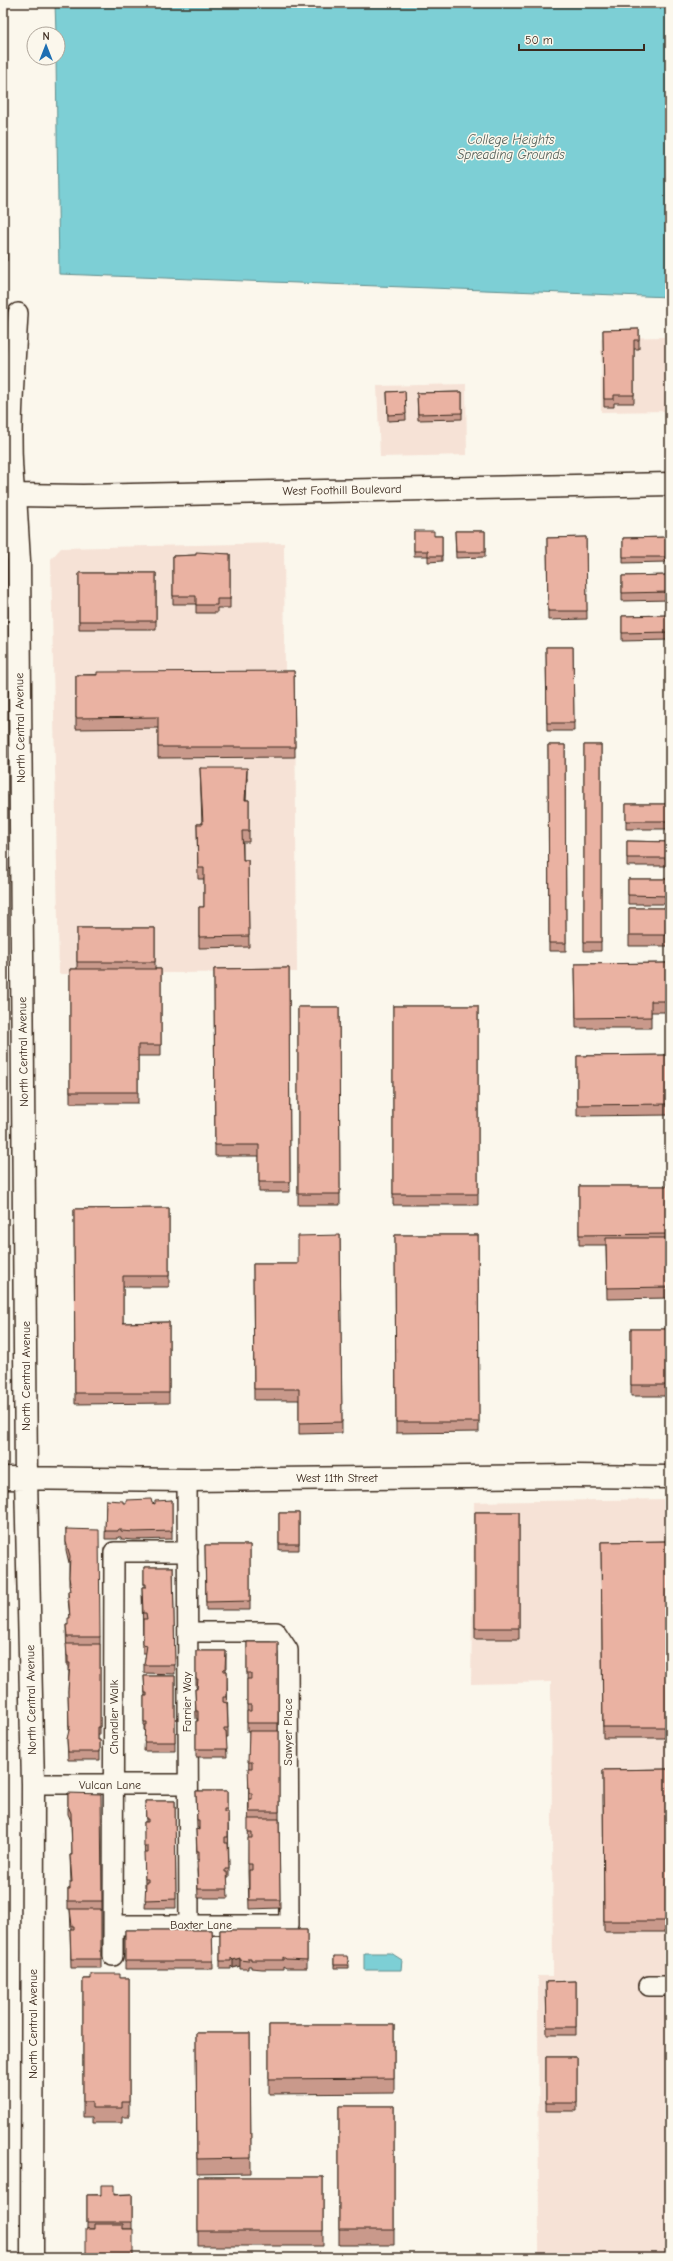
<svg xmlns="http://www.w3.org/2000/svg" width="673" height="2261" viewBox="0 0 673 2261" font-family="'Comic Neue',sans-serif">
<style>
.built{fill:#f6e2d6}
.water{fill:#7dcfd5;stroke:#638d8c}
.lines{fill:none;stroke-linecap:round;stroke-linejoin:round}
.street-casing{stroke:#3b2a1e;stroke-width:22}
.secondary-casing{stroke:#3b2a1e;stroke-width:25}
.primary-casing{stroke:#3b2a1e;stroke-width:25}
.street{stroke:#fbf7ec;stroke-width:19}
.secondary{stroke:#fbf7ec;stroke-width:22}
.primary{stroke:#fbf7ec;stroke-width:22}
.wall{fill:#c9998b;stroke:#3b2a1e}
.shaded-wall{fill:#a47d71;stroke:#3b2a1e}
.building{fill:#eab2a2;stroke:#3b2a1e}
.labels{text-anchor:middle;dominant-baseline:central;stroke-width:3;stroke-linejoin:round;paint-order:stroke}
.street-label{font-size:12px;fill:#3b2a1e;stroke:#fbf7ec}
.water-label{font-size:13px;font-style:italic;fill:#4f5c55;stroke:#fbf7ec}
</style>
<rect width="100%" height="100%" fill="#fbf7ec"/>
<filter id="ink" filterUnits="userSpaceOnUse"><feTurbulence type="fractalNoise" baseFrequency=".025" numOctaves="2"/><feDisplacementMap in="SourceGraphic" scale="8" xChannelSelector="R" yChannelSelector="G"/><feConvolveMatrix kernelMatrix="1 2 1 2 8 2 1 2 1" color-interpolation-filters="sRGB"/></filter>
<g filter="url(#ink)">
<path class="built" d="M670,337V411L601,412V338Z
M466,384L467,455L380,457L377,386Z
M284,543L285,677H295L297,972L59,974L51,559L61,548Z
M670,1499V2258H539L538,1976H553L551,1682L471,1684L474,1502Z"/>
<path class="water" d="M55,3H670V297L59,274L56,58H58V34H56Z
M364,1953H391L402,1960L401,1970H364Z"/>
<g class="lines">
<g class="street-casing">
<path id="street" d="M15,495C8,432 15,375 18,313
M187,1480L189,1925
M33,1784H187
M113,1925H289L288,1650L276,1632H188
M113,1956L114,1552H188
M649,1986H670"/>
</g>
<g class="secondary-casing">
<path id="secondary" d="M15,495L19,561L26,1478L33,1784L32,2258
M3,1478L187,1480L574,1476L670,1477"/>
</g>
<g class="primary-casing">
<path id="primary" d="M3,491L15,495L83,496L670,484"/>
</g>
<use href="#street" class="street"/>
<use href="#secondary" class="secondary"/>
<use href="#primary" class="primary"/>
</g>
<path class="wall" d="M3,226H7V261H3Z
M639,329V349H634V403H614V407H604L603,330Z
M405,391L406,420L388,421L387,392Z
M462,392V419L418,420L417,393Z
M414,531L434,536H442V561L428,562V556H414Z
M455,531H485V557L456,558Z
M586,537L587,619L548,620L547,538Z
M670,537V556H666V562L623,563V538Z
M230,554V608H217V613H196V604H173V556L196,555Z
M79,573H156V629H79Z
M670,575V600L622,601V576Z
M670,615V640L622,641V616Z
M546,647H573L574,731H547Z
M294,671L295,757L158,758V728L76,729V675Z
M548,745H565L566,951H549Z
M584,745H601V951H584Z
M200,768L247,778L246,800H249V842H243V860H248L249,947L199,948V907H204V879H198L197,824H202Z
M626,804H670V829H626Z
M627,841L670,842V866H627Z
M628,879H670V904H628Z
M629,908H670V946H629Z
M77,928H155V969H161V1056H138V1103H70V969H77Z
M670,963V1012H651V1028H576L575,964Z
M289,968L290,1192H259V1156H215L214,969Z
M393,1006H478V1205H393Z
M298,1007H339L340,1205H298Z
M670,1055V1115L577,1116V1056Z
M579,1186H670V1298L607,1299L606,1245H579Z
M169,1208V1287H123V1323L169,1322V1403L75,1404L74,1209Z
M340,1235L342,1433L299,1434V1400H254L253,1264H298Z
M395,1235H478L479,1432L396,1433Z
M631,1329H670V1396H631Z
M106,1500L123,1503L155,1504L172,1500V1539L134,1540L121,1539V1537H118V1539H105Z
M475,1512H519V1639H475Z
M279,1513H299V1550H279Z
M66,1529L100,1637V1735H98V1740H100V1760H68L67,1739L69,1733L68,1691L69,1671H68V1664H67L66,1625H68L70,1618L68,1599V1591H70L69,1585V1563L66,1550Z
M670,1541V1738H603L601,1542Z
M205,1545H250V1610H206Z
M144,1567H173L175,1674L144,1673V1665L146,1653H143L142,1587H144Z
M247,1642H278V1731H279V1821L280,1908L249,1909L248,1872L249,1732H247Z
M196,1651H226V1671H227L228,1728V1737H226L227,1757H196V1721H198V1719H196L195,1689H197V1688L196,1687Z
M144,1676H175V1751H144L145,1730H144V1696H145Z
M670,1769V1932H604L603,1770Z
M196,1791H227V1812H228L229,1869V1877H227L228,1898H198L197,1870L199,1860H197L196,1829L199,1830V1828H197Z
M68,1793L102,1901V1910H101V1968H71L70,1929H71L70,1909H68V1889H70L71,1882L70,1855H72L71,1821L68,1814Z
M145,1801H175L176,1908H145L146,1887H145L144,1822H146Z
M125,1930H212L213,1969H125Z
M220,1930H307V1968H286L283,1966V1969H262L251,1968V1966H248V1969H240V1966L233,1968L231,1966V1969H220Z
M334,1956L349,1965V1968H334Z
M129,1978V2117H122V2123H92V2117H83V1979Z
M576,1981V2035H547L546,1982Z
M269,2025H394V2093L269,2094Z
M196,2033H250L251,2173L197,2174Z
M546,2057H577V2111H546Z
M339,2106H394V2245H339Z
M198,2177H323V2246H198Z
M132,2194V2229H87V2195Z"/>
<path class="shaded-wall" d="M247,768V778L245,811V800Z
M240,1958V1966L233,1968V1960Z"/>
<path class="building" d="M3,226H7V253H3Z
M639,329V340H634V395H614V399H604L603,330Z
M405,391L406,414L388,415L387,392Z
M462,392V413L418,414L417,393Z
M414,531H434V536H442V556H428V551H414Z
M455,531H485V552H456Z
M586,537L587,611H548L547,538Z
M670,537V550H666V557H623V538Z
M196,552L230,554V599H217V605H196V596H173V556L196,555Z
M79,573H156V621H79Z
M670,575V592L622,593V576Z
M670,615V632L622,633V616Z
M546,647H573L574,723H547Z
M294,671L295,747H158V717L76,718V675H97V672Z
M548,745H565L566,943H549Z
M584,745H601V942H584Z
M200,768H247L245,800H249V831H242L243,860H248L249,936L199,937V907H204V868H198L197,824H203Z
M626,804H670V821H626Z
M627,841L670,842V858H627Z
M628,879H670V896L628,895Z
M629,908H670V935H629Z
M77,928H155V962H77Z
M670,963V1001H651V1017L576,1018L575,964Z
M289,968L290,1182H259V1145H215L214,969Z
M70,969H161V1045H138V1092H70Z
M393,1006H478V1194H393Z
M298,1007H339L340,1194H298Z
M670,1055V1104L577,1105V1056Z
M579,1186H670V1234L579,1235Z
M169,1208V1276H123V1323L169,1322V1393H75L74,1209Z
M340,1235L342,1422L299,1423V1389H254L253,1264H298V1236Z
M395,1235H478L479,1422H396Z
M606,1238H670V1287L607,1288Z
M631,1329H670V1385H631Z
M151,1499L152,1503L155,1504V1501L172,1500V1531L134,1532L121,1531V1529H118V1531H105L106,1500L123,1501V1503H126V1500Z
M475,1512H519V1628H475Z
M279,1513H299V1544H279Z
M66,1529L99,1530L100,1637H67L66,1625H68V1618H70L68,1591H71L69,1577L70,1556L66,1542Z
M670,1541V1727H603L601,1542Z
M205,1545H250V1601L206,1602Z
M144,1567H173L175,1665H144L147,1645L143,1644V1619H147L146,1613H143L142,1587H146V1584H144Z
M247,1642H278V1723H247V1711H251V1705H247V1679H251V1673H247Z
M66,1644H100V1727H98V1740H100V1752H68L67,1739L70,1726H69L68,1691L70,1663H68V1656H67Z
M196,1651H226L225,1669H223V1671H227V1697H223V1702L227,1703L228,1728H224V1731H226L227,1749H196V1721H198V1711H196L195,1689H197L198,1679H196Z
M144,1676H175V1742H144L145,1725H147V1722H144V1696H147V1693H145Z
M249,1731H279V1812H249V1799H252V1793H249L248,1768H252V1762H248Z
M670,1769V1921H604L603,1770Z
M196,1791H227V1809H224V1812H228V1837H225V1843H228L229,1869H225V1872H227L228,1889H198L197,1861H199V1851H197L196,1829L199,1830V1820H197Z
M68,1793L101,1794L102,1901H68V1889H70V1882H72L70,1855H72L71,1813L68,1806Z
M145,1801H175L176,1899L145,1900L146,1882H148V1879H145L144,1853H148V1847H144V1822H148V1819H146Z
M248,1819H279L280,1900H249V1870H252V1864H248V1838H252V1832H248Z
M70,1909H101V1959H71L70,1929H74V1926H72Z
M125,1930H212L213,1961H125Z
M220,1930H307V1960L286,1959L283,1957V1960H251V1958H248V1961L240,1960V1958L233,1960L231,1958V1961H220Z
M334,1956H347L349,1965H334Z
M91,1974H120V1978H129V2102H122V2108H92V2102H83V1979H91Z
M576,1981V2027H547L546,1982Z
M269,2025H394V2078L269,2079Z
M196,2033H250L251,2158L197,2159Z
M546,2057H577V2103H546Z
M339,2106H394V2230H339Z
M198,2177H323V2231H198Z
M101,2185H114V2195L132,2194V2222H87V2195H101Z
M94,2224H123V2229H133V2258H86V2229H94Z"/>
</g>
<g class="labels">
<g class="street-label">
<text transform="translate(342 490) rotate(-1)">West Foothill Boulevard</text>
<text transform="translate(20 728) rotate(-91)">North Central Avenue</text>
<text transform="translate(23 1052) rotate(-91)">North Central Avenue</text>
<text transform="translate(26 1376) rotate(-90)">North Central Avenue</text>
<text x="337" y="1478">West 11th Street</text>
<text transform="translate(31 1700) rotate(-91)">North Central Avenue</text>
<text transform="translate(187 1702) rotate(-90)">Farrier Way</text>
<text transform="translate(114 1717) rotate(-90)">Chandler Walk</text>
<text transform="translate(288 1732) rotate(-90)">Sawyer Place</text>
<text x="110" y="1785">Vulcan Lane</text>
<text x="201" y="1925">Baxter Lane</text>
<text transform="translate(33 2024) rotate(-90)">North Central Avenue</text>
</g>
<g class="water-label">
<text x="511" y="139">College Heights<tspan x="511" dy="15">Spreading Grounds</tspan></text>
</g>
</g>
<rect width="673" height="2261" fill="none" stroke="#fbf7ec" stroke-width="16"/>
<rect x="8" y="8" width="657" height="2245" fill="none" stroke="#3b2a1e" stroke-width="1.5" filter="url(#ink)"/>
<g transform="translate(46 46)"><circle r="19" fill="#fbf7ec" stroke="#aea59a"/>
<path d="M0-3L7 15L0 10L-7 15Z" fill="#1f6fb2"/>
<text y="-6" font-size="11" font-weight="bold" text-anchor="middle" fill="#3b2a1e">N</text>
</g>
<path d="M519 44v6h125v-6" fill="none" stroke="#3b2a1e" stroke-width="2"/>
<text x="525" y="44" font-size="12" fill="#3b2a1e" stroke="#fbf7ec" stroke-width="3" paint-order="stroke">50 m</text>
</svg>
